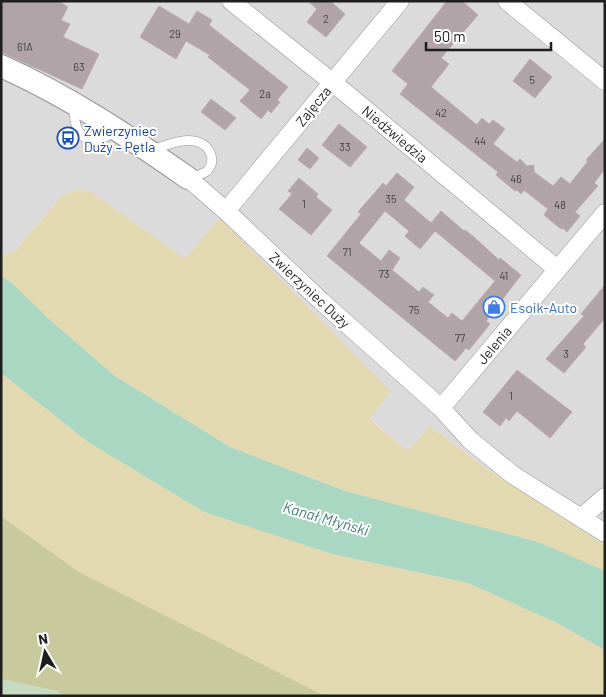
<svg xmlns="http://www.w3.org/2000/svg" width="606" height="697" viewBox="0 0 606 697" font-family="Barlow,sans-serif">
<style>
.residential{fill:#dcdbdc}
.grass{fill:#e3d9b0}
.forest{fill:#c9c99e}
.wetland{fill:#c7dbc3}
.water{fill:#a9d7c1}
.building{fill:#b0a4a8;stroke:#bea9af;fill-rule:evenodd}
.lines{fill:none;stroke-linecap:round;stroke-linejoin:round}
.service-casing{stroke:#959595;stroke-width:10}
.minor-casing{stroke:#959595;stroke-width:19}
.tertiary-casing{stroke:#959595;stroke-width:24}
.service{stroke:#fff;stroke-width:9}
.minor{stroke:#fff;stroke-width:18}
.tertiary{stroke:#fff;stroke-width:22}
.labels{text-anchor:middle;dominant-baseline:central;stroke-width:4;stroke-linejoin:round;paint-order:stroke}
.number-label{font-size:11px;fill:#424040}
.street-label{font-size:14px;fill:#1e1e1e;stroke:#fff}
.transit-label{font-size:14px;fill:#164399;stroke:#fff;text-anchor:start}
.shop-label{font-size:14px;fill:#366cbe;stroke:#fff;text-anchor:start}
.water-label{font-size:15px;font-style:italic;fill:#437f72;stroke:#fff}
</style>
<rect width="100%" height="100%" fill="#eee5e5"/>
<path class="residential" d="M1,1H605V545L485,468L430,426L408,451L369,418L391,393L220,218L185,260L91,192L79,189L62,196L14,252L1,255Z"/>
<path class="grass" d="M79,189L91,192L185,259L220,218L391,392L369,419L408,451L430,426L485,468L605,545V572L538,542L345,491L230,447L115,376L50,320L11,282L1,276V255L14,252L62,196Z
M1,373L88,442L204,512L332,554L468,583L555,622L605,650V696H325L79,572L1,516Z"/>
<path class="forest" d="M1,516L79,572L325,696H1Z"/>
<path class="wetland" d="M1,679L58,691L62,696H1Z"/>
<path class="water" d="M1,276L11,282L50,320L115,376L230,447L345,491L538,542L603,570L605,572V650L555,622L468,583L332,554L204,512L88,442L1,373Z"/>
<path class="building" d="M1,1H58L68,7L61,20L70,24L63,37L99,54L82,89L1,52Z
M308,1H330L345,14L326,37L307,22L317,9Z
M447,1H462L478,15L441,58L449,64L431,87L477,125L482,118L489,124L493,120L505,129L493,144L517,162L520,159L527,166L534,165V172L553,186L561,177L570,184L588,161L586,160L605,139V169L594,183L598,186L575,212L580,216L567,232L563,228L561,229L544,215L548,209L524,190L521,194L517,190L515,191L496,175L498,172L400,94L408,84L392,71Z
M159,6L189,24L197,11L212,20L209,25L288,87L277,100L280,102L271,113L268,110L261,119L240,101L250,90L208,57L210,55L186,41L176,59L140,37Z
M530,59L552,77L535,98L513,81Z
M211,99L236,118L225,130L201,112Z
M339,124L367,147L350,167L322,145Z
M307,148L319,158L310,169L298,160Z
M397,173L414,187L404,200L431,223L441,211L464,231L465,230L474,237L499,260L500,258L521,275L486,321L490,324L469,350L466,348L455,361L327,256L361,214L358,212L383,183L386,186ZM385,211L409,231L405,236L420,249L435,231L495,281L462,321L452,313L448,318L428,302L434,295L423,287L419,292L392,270L400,258L389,250L381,261L359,243Z
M299,178L318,194L316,197L332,210L311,235L279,209L292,194L288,191Z
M605,285V318L583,344L586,347L564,373L546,359L584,316L581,314Z
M517,370L572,412L550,438L517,411L509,421L506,418L500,426L483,412Z"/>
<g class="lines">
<g class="service-casing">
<path id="service" d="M74,105C73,137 89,151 117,130
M151,150C165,146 184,137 198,142C210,146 217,161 207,171C202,175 195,176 189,178"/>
</g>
<g class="minor-casing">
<path id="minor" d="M231,1L348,95L557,269
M507,1L605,81
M188,178L226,211L321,301L441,408L470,440L513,475L605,533
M226,211L400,1
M441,408L605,213
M581,518L605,497"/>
</g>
<g class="tertiary-casing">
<path id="tertiary" d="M1,66C68,96 128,136 188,178"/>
</g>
<use href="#service" class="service"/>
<use href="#minor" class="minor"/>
<use href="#tertiary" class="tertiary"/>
</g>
<defs>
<g id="bus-ring" transform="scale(1.125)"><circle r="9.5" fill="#fff" stroke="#1a4fb4" stroke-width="1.5"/><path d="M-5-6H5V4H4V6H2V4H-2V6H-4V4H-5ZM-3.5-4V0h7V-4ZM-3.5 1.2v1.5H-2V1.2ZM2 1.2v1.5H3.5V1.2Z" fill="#1a4fb4"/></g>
<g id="shop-ring" transform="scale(1.125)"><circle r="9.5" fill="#fff" stroke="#3f7fe0" stroke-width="1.5"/><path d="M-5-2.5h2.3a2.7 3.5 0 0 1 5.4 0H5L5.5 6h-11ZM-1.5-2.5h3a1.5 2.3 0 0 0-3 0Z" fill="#3f7fe0"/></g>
</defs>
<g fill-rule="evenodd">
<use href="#bus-ring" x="68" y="138"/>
<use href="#shop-ring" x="494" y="307"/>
</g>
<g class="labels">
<g class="number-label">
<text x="326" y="18">2</text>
<text x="175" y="33">29</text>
<text x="25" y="46">61A</text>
<text x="79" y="66">63</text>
<text x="532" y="79">5</text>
<text x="265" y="93">2a</text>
<text x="441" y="112">42</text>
<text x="480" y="140">44</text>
<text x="345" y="146">33</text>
<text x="516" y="178">46</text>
<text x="391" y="198">35</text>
<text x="304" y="203">1</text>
<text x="560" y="204">48</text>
<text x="347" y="251">71</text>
<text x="384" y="273">73</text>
<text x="504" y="275">41</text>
<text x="414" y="309">75</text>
<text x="460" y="337">77</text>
<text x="566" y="353">3</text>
<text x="511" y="395">1</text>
</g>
<g class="street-label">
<text transform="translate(313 106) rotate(-51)">Zajęcza</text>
<text transform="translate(395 134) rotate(40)">Niedźwiedzia</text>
<text transform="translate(310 290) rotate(43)">Zwierzyniec Duży</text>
<text transform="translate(494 345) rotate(-50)">Jelenia</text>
</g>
<g class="transit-label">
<text x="84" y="130">Zwierzyniec<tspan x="84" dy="16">Duży – Pętla</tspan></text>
</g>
<g class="shop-label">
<text x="510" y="307">Esoik-Auto</text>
</g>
<g class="water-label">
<text transform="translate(326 518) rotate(16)">Kanał Młyński</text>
</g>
</g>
<rect width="606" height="697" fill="none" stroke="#1e1e1e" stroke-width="5"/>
<g transform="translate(45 652) rotate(351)" stroke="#ffffff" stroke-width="4" paint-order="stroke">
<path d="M0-4L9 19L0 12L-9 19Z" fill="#1e1e1e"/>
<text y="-8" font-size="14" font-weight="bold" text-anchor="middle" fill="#1e1e1e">N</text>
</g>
<path d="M426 42v8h125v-8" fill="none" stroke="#1e1e1e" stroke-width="2.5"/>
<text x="434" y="42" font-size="15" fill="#1e1e1e" stroke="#ffffff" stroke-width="4" paint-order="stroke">50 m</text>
</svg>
